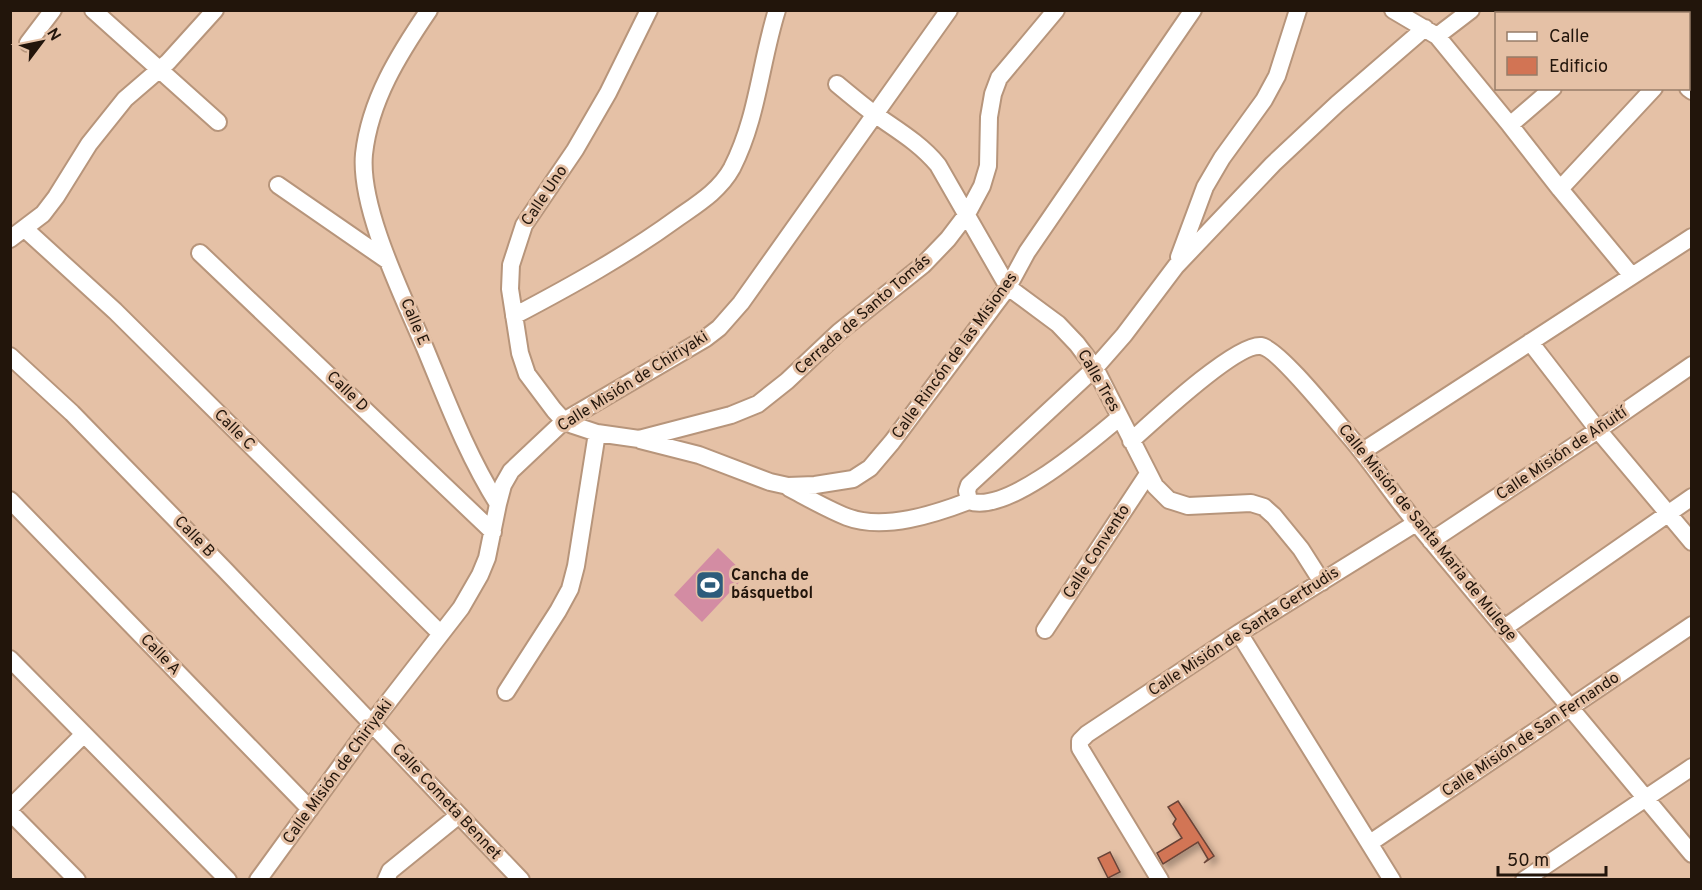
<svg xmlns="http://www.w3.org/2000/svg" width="1702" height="890" viewBox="0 0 1702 890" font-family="Overpass,sans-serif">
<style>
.green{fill:#d38ca3}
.building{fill:#d27454;stroke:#694438;stroke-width:1.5;filter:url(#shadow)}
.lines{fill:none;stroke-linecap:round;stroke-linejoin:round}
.minor-casing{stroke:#b7957b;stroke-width:20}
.minor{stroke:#fff;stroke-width:16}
.labels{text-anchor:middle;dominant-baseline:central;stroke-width:6;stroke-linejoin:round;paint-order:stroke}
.street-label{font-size:16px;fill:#22150b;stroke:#e5c1a6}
.poi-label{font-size:16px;font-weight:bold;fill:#22150b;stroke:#e5c1a6;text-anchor:start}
</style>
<defs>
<filter id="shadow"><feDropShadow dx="4.5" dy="4.5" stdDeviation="3" flood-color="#0004"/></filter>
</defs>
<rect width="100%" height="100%" fill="#e5c1a6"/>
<path class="green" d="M718,548L746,575L702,622L674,595Z"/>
<path class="building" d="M1178,801L1214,856L1204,863L1208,859L1198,842L1163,864L1157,853L1182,838L1173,824L1176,819L1168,807Z
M1110,852L1120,872L1108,878L1098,858Z"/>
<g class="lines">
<g class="minor-casing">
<path id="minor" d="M93,10L218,122
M429,10C399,54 370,100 364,154C359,208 403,296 425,348C447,401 467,455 498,504
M649,10L608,93L575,150L524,225L511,265L510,289L520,353L527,374L554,410L564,421L573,425L597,433L639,439L731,415L758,404L787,381L839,332L923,265L948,239L967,214L982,186L988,166L989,117L993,94L999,78L1056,10
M1393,10L1437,36L1510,125L1560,189L1632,276
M1639,14L1642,10
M1437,36L1471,10
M28,43L53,10
M837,84C849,94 861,104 873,113C897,130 920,143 938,165L1008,287L1058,324L1077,344L1095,368L1155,486L1169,500L1188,506L1251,503L1264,507L1274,516L1301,549L1322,582
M1688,88L1692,91
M1510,125L1553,88
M278,185L388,261
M1560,189L1654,88
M25,229L115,311L441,634
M10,239L43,214L56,197L89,144L125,99L168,62L215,10
M200,253L493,532
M1179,257L1205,187L1222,158L1264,100L1277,76L1298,10
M514,316C571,286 627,255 679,217C699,203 720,190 732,168C758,117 760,64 777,10
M1530,342L1598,430L1692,542
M10,356L72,413L225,570L521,880
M640,440L699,455L770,482L788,486L815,485L853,479L870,468L892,442L1008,287L1027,252L1193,10
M1131,441C1152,422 1236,343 1261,346C1278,348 1335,420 1349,436C1374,465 1394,497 1419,526C1510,635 1601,744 1692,854
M1363,451L1692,237
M789,488C808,498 827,509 847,517C884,531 935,514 969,501C1007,515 1090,442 1119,418
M10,500L310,809
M969,501L967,491L969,485L1095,368L1124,335L1176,266L1273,164L1337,104L1425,28
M1431,541L1598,430L1692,365
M1504,628L1692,497
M1045,630L1148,474
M1239,633L1392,880
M10,659L228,880
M506,692L558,611L570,589L576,566L597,433
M10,808L84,734
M10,812L77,880
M1370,843L1692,625
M258,880L372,723L461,608L480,575L487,558L498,504L503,485L511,471L564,421L706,338L719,328L741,303L949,10
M386,880L390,871L459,815
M1160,880L1080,748V741L1087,734L1239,633L1416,523
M1524,880L1692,767"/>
</g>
<use href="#minor" class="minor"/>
</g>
<defs>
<g id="stadium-square" transform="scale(1.5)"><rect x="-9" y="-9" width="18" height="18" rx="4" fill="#2d5c7b" stroke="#e5c1a6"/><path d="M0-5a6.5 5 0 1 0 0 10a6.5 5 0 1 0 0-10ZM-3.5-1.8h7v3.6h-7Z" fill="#fff"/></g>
</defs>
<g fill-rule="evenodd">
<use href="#stadium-square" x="710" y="585"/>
</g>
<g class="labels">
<g class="street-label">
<text transform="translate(545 196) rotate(-56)">Calle Uno</text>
<text transform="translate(863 315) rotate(-41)">Cerrada de Santo Tomás</text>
<text transform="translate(414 322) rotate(67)">Calle E</text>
<text transform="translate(955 356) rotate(-54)">Calle Rincón de las Misiones</text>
<text transform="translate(1098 381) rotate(60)">Calle Tres</text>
<text transform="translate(633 382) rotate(-32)">Calle Misión de Chiriyaki</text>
<text transform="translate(347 392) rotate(44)">Calle D</text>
<text transform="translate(234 430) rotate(45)">Calle C</text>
<text transform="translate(1562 454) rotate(-34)">Calle Misión de Añuití</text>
<text transform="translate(1427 533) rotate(51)">Calle Misión de Santa Maria de Mulege</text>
<text transform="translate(194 537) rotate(46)">Calle B</text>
<text transform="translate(1097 552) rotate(-57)">Calle Convento</text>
<text transform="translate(1244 632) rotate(-33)">Calle Misión de Santa Gertrudis</text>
<text transform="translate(160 655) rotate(46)">Calle A</text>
<text transform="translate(1531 735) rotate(-34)">Calle Misión de San Fernando</text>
<text transform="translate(338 772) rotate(-54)">Calle Misión de Chiriyaki</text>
<text transform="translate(446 802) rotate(47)">Calle Cometa Bennet</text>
</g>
<g class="poi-label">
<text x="731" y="576">Cancha de<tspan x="731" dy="18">básquetbol</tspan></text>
</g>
</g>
<rect width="1702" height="890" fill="none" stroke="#22150b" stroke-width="24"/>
<rect x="1495" y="12" width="195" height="78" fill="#e5c1a6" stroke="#977c68" stroke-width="1.5"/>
<rect x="1507" y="32" width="30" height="9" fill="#ffffff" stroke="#977c68" stroke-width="1.5"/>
<text x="1549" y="42" font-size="18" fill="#22150b">Calle</text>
<rect x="1507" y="57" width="30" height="18" fill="#d27454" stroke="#977c68" stroke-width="1.5"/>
<text x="1549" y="72" font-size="18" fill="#22150b">Edificio</text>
<g transform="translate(42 42) rotate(58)" stroke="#e5c1a6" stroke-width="4.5" paint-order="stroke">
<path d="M0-4.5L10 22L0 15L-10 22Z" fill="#22150b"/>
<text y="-9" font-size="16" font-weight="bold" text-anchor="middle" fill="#22150b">N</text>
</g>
<path d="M1498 866v9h108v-9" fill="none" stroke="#22150b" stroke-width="3"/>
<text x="1507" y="866" font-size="18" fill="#22150b" stroke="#e5c1a6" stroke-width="4.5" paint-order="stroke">50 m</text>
</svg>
